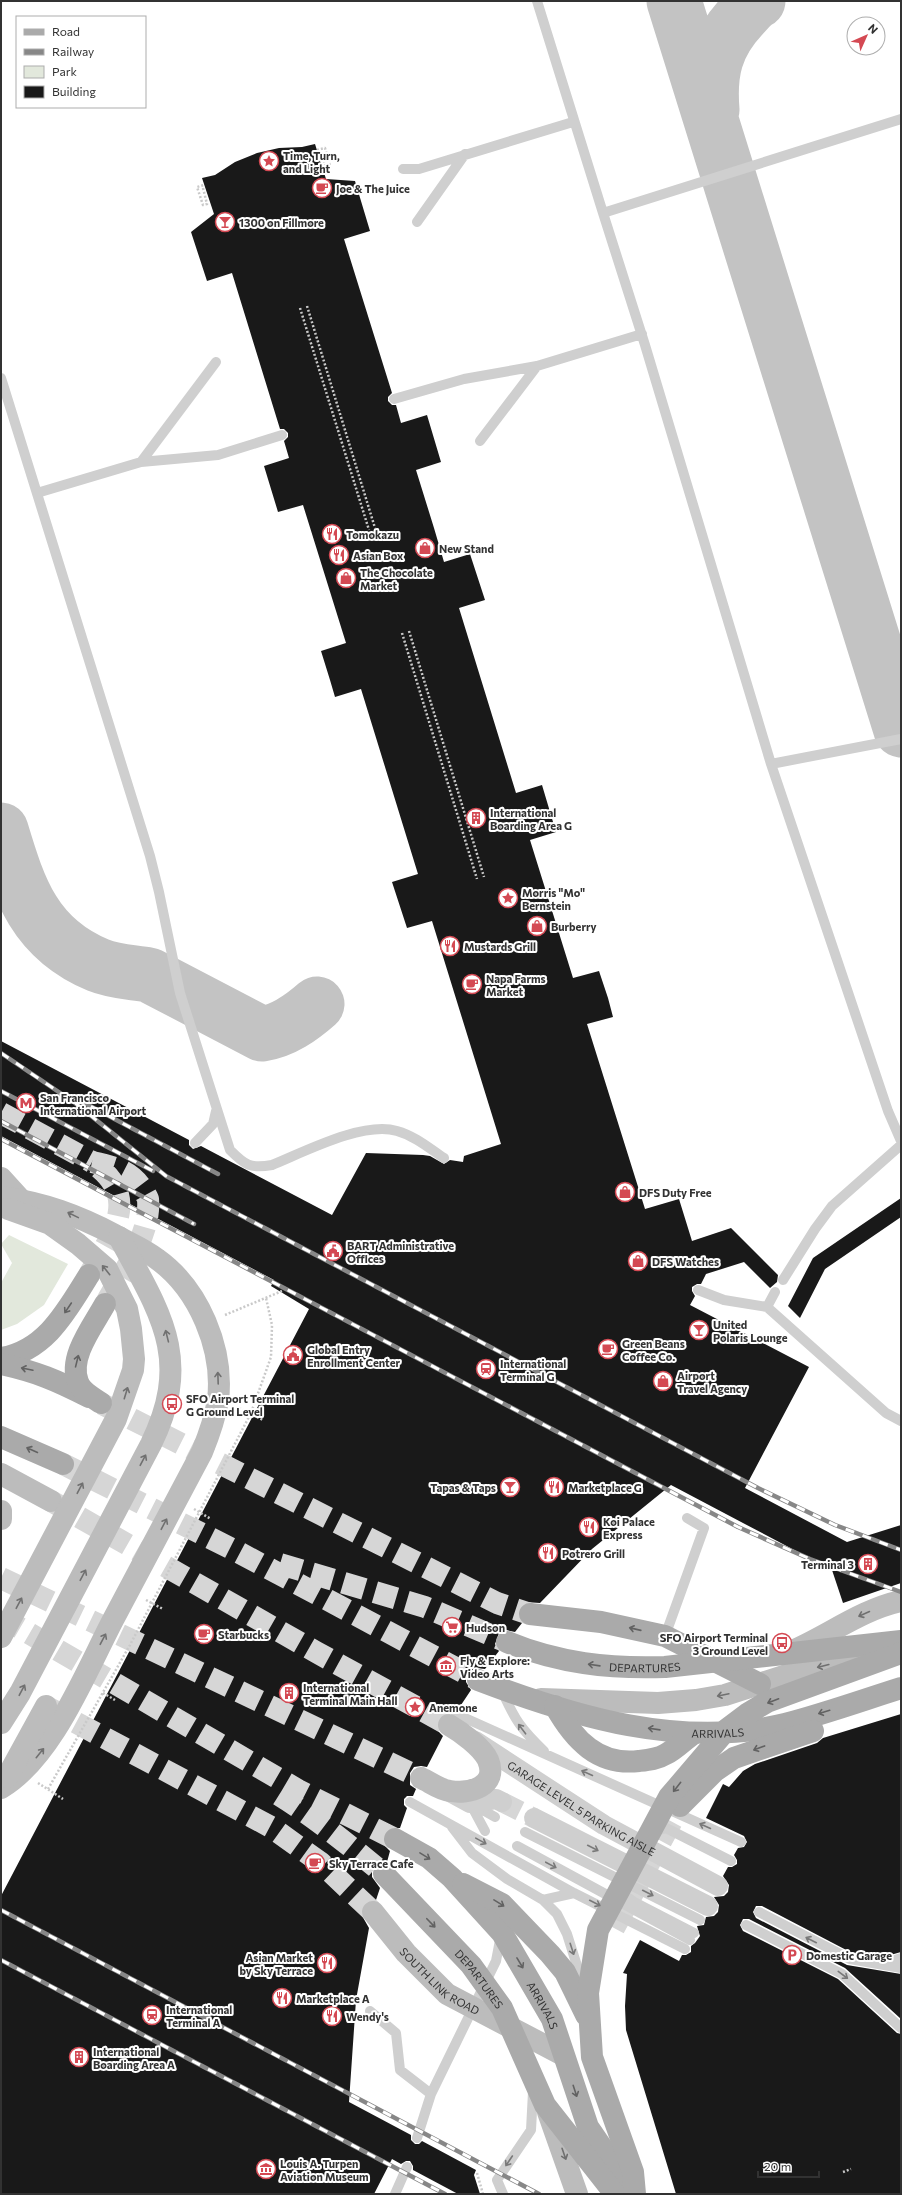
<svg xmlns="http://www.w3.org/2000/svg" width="902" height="2195" viewBox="0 0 902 2195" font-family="Commissioner,sans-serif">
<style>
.green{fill:#e2e8dc}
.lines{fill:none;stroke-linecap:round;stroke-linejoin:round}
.taxiway{stroke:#c3c3c3;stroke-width:55}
.building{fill:#191919}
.street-tunnel{stroke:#d6d6d6;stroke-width:20;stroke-dasharray:20 10;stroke-linecap:butt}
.secondary-tunnel{stroke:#d6d6d6;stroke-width:22;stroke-dasharray:22 11;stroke-linecap:butt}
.primary-tunnel{stroke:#d6d6d6;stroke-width:22;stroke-dasharray:22 11;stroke-linecap:butt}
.path{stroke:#c9c9c9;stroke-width:2.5;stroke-dasharray:2 2;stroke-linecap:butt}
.lane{stroke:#cfcfcf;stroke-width:10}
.street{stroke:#cfcfcf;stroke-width:20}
.secondary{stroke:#bcbcbc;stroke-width:22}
.primary{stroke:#aaa;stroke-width:22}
.rail-casing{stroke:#878787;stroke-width:4.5}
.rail{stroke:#fff;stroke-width:3;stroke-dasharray:9;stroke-linecap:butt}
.oneway{stroke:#707070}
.oneway2{stroke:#626262}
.oneway3{stroke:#797979}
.labels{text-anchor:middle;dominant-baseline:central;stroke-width:4;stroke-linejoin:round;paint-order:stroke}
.poi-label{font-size:11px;font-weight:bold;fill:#323232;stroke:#fff;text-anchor:start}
.street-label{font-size:11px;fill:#323232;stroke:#fff}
</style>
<rect width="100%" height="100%" fill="#fff"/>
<path class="green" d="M9,1235L68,1264L44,1305L17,1324L1,1330V1283L12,1263L1,1244Z"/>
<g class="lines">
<path class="taxiway" d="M674,1L901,730
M712,110C709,72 715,45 742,16C747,11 752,4 758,1
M1,830C19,890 35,939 98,965C115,972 132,972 149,975L262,1034C283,1031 301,1018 317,1004"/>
</g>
<path class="building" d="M315,144L326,179L355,181L370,231L344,239L392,393L388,397V401L392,405H396L401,423L427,415L441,462L416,470L434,528L444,562L470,554L485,600L459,608L516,793L542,785L556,832L530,840L573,978L599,971L608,998L613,1017L587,1024L645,1209L679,1199L692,1241L731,1228L778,1275L777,1282L770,1288L744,1262L706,1274L701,1284H697L692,1287V1291L695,1296L690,1305L809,1367L745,1488L847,1542L901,1525V1583L843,1603L832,1570L671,1485L592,1549L540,1603L525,1602L520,1606L518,1613L522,1623L515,1632L505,1630L499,1633L495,1644L499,1651L485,1669L476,1668L466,1675V1682L471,1690L459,1708L453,1709L450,1713L443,1714L438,1719V1731L443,1736L427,1767L421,1766L414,1767L410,1773V1785L416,1789L413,1796H407L404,1799V1805L407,1808L400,1828H389L384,1833V1845L390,1851L387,1862L376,1865L372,1871V1877L380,1888L376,1900L366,1902L361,1908V1914L369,1928L356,2000L349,2102L411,2135V2140L415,2144H419L422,2141L476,2170L474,2175L480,2194H458L413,2170V2166L410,2161H406L401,2164L392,2159L374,2194H1V1896L309,1309L271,1286L274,1280L1,1136V1041L189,1140V1145L193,1149L201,1146L332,1215L366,1153L423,1155L430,1156L444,1164L450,1160L463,1162L464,1156L501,1144L432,921L407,928L392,882L418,874L361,689L335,697L330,680L321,651L346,643L303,505L278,512L264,466L289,458L284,441L288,437V433L284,429H280L232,273L207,281L191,232L214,214L202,178L215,175L235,162L257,153L279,148L302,147Z
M901,1198V1217L825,1269L800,1318L788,1306L813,1258Z
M901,1714V1952L880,1958L852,1953L762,1906H756L753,1912L756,1918L847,1965L901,1974V2019L845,1968L749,1919H743L740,1925L743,1931L838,1979L897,2033L901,2034V2194H676L626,2030L625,2006L627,1974L623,1973L640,1940L679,1961L682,1955H686L691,1952V1946L695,1943L700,1936L697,1926L704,1925L706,1917L714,1916L718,1912L719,1905L714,1897L724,1896L728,1892L729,1885L723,1876L728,1867H732L737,1864V1860L734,1855L738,1848L744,1847L747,1842L744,1836L706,1818L723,1784L729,1787L743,1771L755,1764L817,1743L823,1738Z"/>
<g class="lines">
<path class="street-tunnel" d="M502,1802L534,1818"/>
<path class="secondary-tunnel" d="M1,1113L92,1162
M51,1501L316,1652L449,1725
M1,1578L421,1778
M47,1707L271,1827L321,1863L373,1912"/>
<path class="primary-tunnel" d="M92,1162C120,1168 135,1172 148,1199C151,1235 124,1270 107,1301
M89,1275C112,1234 142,1198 93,1163
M102,1404L497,1603L530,1614
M63,1464L238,1552L478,1680
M280,1564L425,1607L507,1642
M1,1617L298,1790L395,1839
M279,1795C316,1818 350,1846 384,1874
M614,1928L680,1806"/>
<path class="path" d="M317,150L325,148L330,166L326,167L321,152
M203,188L207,204L203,205L197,187L204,185
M307,306L375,528
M300,308L369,530
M409,631L484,877
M402,633L477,879
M225,1315L282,1291
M239,1408L263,1420
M194,1509L211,1519
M146,1600L163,1609
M103,1693L115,1700
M38,1783L63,1799
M48,1789L130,1645L251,1413L271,1357L272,1325L266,1298
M843,2172L851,2169
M477,2173L483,2194"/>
<path class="lane" d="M537,1L603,213L901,119
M403,169H419L573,122
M603,213L645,345L771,764L888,1111L901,1141
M417,222L465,154
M1,378L150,856L159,892L180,993L230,1150C245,1165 250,1169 272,1165C304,1152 363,1121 397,1131C415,1136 429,1148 444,1158
M394,399L464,379L537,366L642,334
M480,441L537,366
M141,462L216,362
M37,493L141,462L218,455L282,435
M771,764L901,739
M195,1143L213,1124L216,1111
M783,1280L815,1229L832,1206L901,1145
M698,1290L724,1300L767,1307L886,1413L901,1421
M767,1307L775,1292
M665,1636L704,1528L687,1518
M502,1691C515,1720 521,1729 544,1751
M456,1714L741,1842
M410,1802L574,1893L685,1949
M470,1803L485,1831
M474,1805L495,1817
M452,1827L472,1853L507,1879L543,1900L557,1914L567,1934L584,1988
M525,1832L700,1920
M652,1832L666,1828L731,1861
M517,1846L690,1940
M623,1886L626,1896L634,1902L694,1933
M543,1900L574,1893
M759,1912L850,1959L901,1968
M746,1925L842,1974L901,2028
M882,1964L901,1958
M370,2011L396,2033L400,2070L431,2094L417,2138
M431,2094L496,1961L501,1935
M395,2194L407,2167
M503,2194L497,2180L531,2130L533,2092"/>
<g class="street">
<path id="s1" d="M475,1741L604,1825L718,1886"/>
<path d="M448,1791L470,1803L496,1799L502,1802"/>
<path d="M534,1818L708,1906"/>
</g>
<g class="secondary">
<path d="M1,1178L21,1200"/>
<path d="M1,1197C44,1203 77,1215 115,1235C129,1243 144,1249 157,1259C199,1289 224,1349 218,1400C215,1418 209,1435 202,1452C173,1507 143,1563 114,1618C86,1671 53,1757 1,1788"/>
<path d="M1,1474L51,1501"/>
<path d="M1,1511V1519"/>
<path d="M1,1637L116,1419L133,1370L134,1359L131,1329L127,1309L107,1269L78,1244L50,1224L8,1209"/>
<path d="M790,1652C828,1636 860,1610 901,1601"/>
<path d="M541,1699L658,1703L696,1700L725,1695L790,1674L885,1650"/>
<path d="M1,1723L20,1693L151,1444C193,1358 160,1313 119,1237"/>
<path d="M7,1777L46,1706"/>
<path d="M421,1778C430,1782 440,1790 450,1791C469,1794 499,1787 488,1760C482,1747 461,1732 449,1725"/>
<path id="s2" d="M373,1912L406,1953L447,1994L563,2055"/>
<path d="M548,2112L577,2194"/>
</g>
<g class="primary">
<path d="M1,1358C46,1351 67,1310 89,1275"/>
<path d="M1,1364C37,1372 56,1380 89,1397"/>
<path d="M101,1403C93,1398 81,1391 78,1382C68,1357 93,1326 105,1304"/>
<path d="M1,1437L63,1464"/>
<path d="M530,1614L601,1622L665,1636L760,1684"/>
<path id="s3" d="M507,1642C558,1663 609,1669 665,1667L901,1641"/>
<path id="s4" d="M478,1680C575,1717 681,1749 785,1724C824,1714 863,1700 901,1688"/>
<path d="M555,1706C574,1740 598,1766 639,1761C648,1760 658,1759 666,1754C676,1749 684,1740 693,1734"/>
<path d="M680,1806L715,1771L734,1758L813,1731"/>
<path id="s5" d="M395,1839L429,1858L452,1878L502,1933L552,2019L588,2127L631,2190"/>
<path id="s6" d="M384,1874L471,1965L502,2008L545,2105L615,2194"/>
<path d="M463,1884L502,1904L550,1954L565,1972L586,2015"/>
<path d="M635,2194L633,2172L592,2057L588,1993L598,1930L669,1797L727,1729L747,1714L767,1702L901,1653"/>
</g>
<g class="rail-casing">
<path id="rail" d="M1,1053L75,1103L166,1176L758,1488L835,1525L901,1550
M1,1091L153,1171
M75,1098L218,1174
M1,1121L194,1224
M1,1139L738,1527L810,1559L901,1592
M1,1910L539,2194
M1,1960L445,2194"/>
</g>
<use href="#rail" class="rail"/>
</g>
<defs><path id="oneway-shaft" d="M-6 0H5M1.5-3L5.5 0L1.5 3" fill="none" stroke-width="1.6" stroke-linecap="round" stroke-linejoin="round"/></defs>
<g class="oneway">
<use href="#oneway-shaft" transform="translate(73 1215) rotate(-154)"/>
<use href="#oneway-shaft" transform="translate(106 1270) rotate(-129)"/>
<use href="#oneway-shaft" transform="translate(167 1336) rotate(-104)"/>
<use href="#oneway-shaft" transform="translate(218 1378) rotate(-92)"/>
<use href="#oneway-shaft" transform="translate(126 1393) rotate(-73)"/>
<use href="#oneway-shaft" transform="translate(143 1460) rotate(-62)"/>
<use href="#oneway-shaft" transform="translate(80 1488) rotate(-62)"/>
<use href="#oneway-shaft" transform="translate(164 1524) rotate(-62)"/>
<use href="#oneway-shaft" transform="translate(83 1575) rotate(-62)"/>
<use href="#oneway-shaft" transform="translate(19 1603) rotate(-62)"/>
<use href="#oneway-shaft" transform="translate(864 1614) rotate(156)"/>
<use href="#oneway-shaft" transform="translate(103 1639) rotate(-62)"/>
<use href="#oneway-shaft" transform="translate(823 1666) rotate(166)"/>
<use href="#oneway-shaft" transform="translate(22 1690) rotate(-62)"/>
<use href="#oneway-shaft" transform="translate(723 1695) rotate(168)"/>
<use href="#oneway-shaft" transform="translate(40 1753) rotate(-51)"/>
<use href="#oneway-shaft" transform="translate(564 2154) rotate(71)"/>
</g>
<g class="oneway2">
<use href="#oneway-shaft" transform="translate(68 1308) rotate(124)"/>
<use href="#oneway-shaft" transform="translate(77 1361) rotate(-76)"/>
<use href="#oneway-shaft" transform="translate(27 1369) rotate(-168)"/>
<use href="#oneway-shaft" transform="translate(32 1450) rotate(-156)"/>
<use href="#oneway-shaft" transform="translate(635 1629) rotate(-167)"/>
<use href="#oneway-shaft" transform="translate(594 1665) rotate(-172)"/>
<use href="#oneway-shaft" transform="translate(773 1701) rotate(159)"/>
<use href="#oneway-shaft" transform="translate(824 1712) rotate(163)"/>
<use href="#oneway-shaft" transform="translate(654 1729) rotate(-172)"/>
<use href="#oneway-shaft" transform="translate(759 1748) rotate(160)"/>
<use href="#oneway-shaft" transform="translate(677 1787) rotate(128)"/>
<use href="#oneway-shaft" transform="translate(425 1856) rotate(32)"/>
<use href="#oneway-shaft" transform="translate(499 1903) rotate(32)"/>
<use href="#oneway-shaft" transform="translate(431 1923) rotate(46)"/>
<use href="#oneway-shaft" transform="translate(520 1963) rotate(59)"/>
<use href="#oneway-shaft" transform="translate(575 2091) rotate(72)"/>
</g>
<g class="oneway3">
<use href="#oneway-shaft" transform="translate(522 1729) rotate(-127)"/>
<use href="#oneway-shaft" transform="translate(587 1773) rotate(-156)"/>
<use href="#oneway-shaft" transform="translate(705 1826) rotate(-156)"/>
<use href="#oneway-shaft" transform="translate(481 1841) rotate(29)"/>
<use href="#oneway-shaft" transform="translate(593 1848) rotate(27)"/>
<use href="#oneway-shaft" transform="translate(551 1865) rotate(28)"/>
<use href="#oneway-shaft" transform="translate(648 1893) rotate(27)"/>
<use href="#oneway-shaft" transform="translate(595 1903) rotate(27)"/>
<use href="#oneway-shaft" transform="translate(811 1940) rotate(-153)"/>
<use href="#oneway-shaft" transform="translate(572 1949) rotate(72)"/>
<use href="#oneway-shaft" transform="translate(843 1975) rotate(37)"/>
<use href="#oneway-shaft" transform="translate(509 2161) rotate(124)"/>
</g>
<defs>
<g id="sight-ring" transform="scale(1)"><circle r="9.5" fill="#fff" stroke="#d44953" stroke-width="1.5"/><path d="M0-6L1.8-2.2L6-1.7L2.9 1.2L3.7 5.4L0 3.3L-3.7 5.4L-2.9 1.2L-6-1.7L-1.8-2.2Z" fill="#d44953"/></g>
<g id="cafe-ring" transform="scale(1)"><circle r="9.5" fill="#fff" stroke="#d44953" stroke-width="1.5"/><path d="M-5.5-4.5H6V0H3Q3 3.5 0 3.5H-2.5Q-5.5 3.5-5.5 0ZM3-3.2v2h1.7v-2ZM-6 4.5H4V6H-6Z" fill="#d44953"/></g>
<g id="bar-ring" transform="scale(1)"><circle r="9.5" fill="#fff" stroke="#d44953" stroke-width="1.5"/><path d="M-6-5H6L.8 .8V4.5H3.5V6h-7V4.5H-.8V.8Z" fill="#d44953"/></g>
<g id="restaurant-ring" transform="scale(1)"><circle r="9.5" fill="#fff" stroke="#d44953" stroke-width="1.5"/><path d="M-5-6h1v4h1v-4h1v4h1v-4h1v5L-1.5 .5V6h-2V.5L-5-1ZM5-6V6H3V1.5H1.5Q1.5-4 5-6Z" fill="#d44953"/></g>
<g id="shop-ring" transform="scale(1)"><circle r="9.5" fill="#fff" stroke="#d44953" stroke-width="1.5"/><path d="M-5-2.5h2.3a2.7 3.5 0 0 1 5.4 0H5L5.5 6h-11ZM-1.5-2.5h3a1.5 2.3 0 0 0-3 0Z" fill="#d44953"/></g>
<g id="building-ring" transform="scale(1)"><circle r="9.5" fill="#fff" stroke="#d44953" stroke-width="1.5"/><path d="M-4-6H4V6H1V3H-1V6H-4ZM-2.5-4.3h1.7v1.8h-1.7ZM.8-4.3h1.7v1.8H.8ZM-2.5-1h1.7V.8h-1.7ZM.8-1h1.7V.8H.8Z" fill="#d44953"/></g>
<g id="metro-ring" transform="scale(1)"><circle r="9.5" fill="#fff" stroke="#d44953" stroke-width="1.5"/><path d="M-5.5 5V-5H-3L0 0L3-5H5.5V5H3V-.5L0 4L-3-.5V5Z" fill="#d44953"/></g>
<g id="civic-ring" transform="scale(1)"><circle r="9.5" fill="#fff" stroke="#d44953" stroke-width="1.5"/><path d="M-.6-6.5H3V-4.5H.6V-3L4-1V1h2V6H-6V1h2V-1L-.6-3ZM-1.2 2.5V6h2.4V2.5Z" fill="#d44953"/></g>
<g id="station-ring" transform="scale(1)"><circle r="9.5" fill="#fff" stroke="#d44953" stroke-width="1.5"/><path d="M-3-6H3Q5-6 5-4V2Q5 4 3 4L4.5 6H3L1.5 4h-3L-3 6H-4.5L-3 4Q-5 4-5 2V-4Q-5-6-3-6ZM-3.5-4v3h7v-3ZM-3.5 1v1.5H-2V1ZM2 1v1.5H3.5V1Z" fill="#d44953"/></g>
<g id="bus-ring" transform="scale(1)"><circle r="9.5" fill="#fff" stroke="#d44953" stroke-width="1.5"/><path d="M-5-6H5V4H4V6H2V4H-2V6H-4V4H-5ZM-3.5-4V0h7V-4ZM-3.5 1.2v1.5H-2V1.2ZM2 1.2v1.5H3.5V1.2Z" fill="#d44953"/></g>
<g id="supermarket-ring" transform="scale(1)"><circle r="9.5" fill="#fff" stroke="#d44953" stroke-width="1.5"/><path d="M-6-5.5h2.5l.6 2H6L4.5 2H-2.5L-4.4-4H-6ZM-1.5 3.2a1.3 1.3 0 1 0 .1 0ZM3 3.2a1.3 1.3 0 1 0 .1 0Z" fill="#d44953"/></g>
<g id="museum-ring" transform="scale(1)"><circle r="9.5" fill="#fff" stroke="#d44953" stroke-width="1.5"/><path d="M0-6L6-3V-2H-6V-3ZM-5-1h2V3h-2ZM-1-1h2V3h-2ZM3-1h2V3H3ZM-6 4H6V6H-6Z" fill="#d44953"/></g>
<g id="parking-ring" transform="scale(1)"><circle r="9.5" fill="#fff" stroke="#d44953" stroke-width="1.5"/><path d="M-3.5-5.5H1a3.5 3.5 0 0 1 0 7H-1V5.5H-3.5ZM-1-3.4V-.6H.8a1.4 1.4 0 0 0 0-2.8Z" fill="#d44953"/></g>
</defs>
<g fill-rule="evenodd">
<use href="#sight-ring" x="269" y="161"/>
<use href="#cafe-ring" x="322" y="188"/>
<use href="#bar-ring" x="225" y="222"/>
<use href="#restaurant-ring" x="332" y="534"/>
<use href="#shop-ring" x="425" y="548"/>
<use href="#restaurant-ring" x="339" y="555"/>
<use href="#shop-ring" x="346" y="578"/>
<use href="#building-ring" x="476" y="818"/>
<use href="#sight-ring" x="508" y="898"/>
<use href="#shop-ring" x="537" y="926"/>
<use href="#restaurant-ring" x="450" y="946"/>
<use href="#cafe-ring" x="472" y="984"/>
<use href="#metro-ring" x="26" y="1103"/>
<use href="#shop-ring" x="625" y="1192"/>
<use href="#civic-ring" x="333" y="1251"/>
<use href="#shop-ring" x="638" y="1261"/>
<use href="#bar-ring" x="699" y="1330"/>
<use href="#cafe-ring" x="608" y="1349"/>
<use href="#civic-ring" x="293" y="1355"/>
<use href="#station-ring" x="486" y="1369"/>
<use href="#shop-ring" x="663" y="1381"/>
<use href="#bus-ring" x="172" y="1404"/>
<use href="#bar-ring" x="510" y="1487"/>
<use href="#restaurant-ring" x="554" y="1487"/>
<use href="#restaurant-ring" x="589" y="1527"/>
<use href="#restaurant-ring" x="548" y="1553"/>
<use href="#building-ring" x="868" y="1564"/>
<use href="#supermarket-ring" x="452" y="1627"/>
<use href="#cafe-ring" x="204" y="1634"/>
<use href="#bus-ring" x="782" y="1643"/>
<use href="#museum-ring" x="446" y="1666"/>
<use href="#building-ring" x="289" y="1693"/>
<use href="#sight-ring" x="415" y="1707"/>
<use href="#cafe-ring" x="315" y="1863"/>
<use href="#parking-ring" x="792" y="1955"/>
<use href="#restaurant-ring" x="327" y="1963"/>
<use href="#restaurant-ring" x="282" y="1998"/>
<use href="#station-ring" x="152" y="2015"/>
<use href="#restaurant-ring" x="332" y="2016"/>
<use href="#building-ring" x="79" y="2057"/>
<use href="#museum-ring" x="266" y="2169"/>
</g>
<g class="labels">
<g class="poi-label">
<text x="283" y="155">Time, Turn,<tspan x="283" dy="13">and Light</tspan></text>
<text x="336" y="188">Joe &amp; The Juice</text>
<text x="239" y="222">1300 on Fillmore</text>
<text x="346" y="534">Tomokazu</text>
<text x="439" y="548">New Stand</text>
<text x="353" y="555">Asian Box</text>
<text x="360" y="572">The Chocolate<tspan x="360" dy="13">Market</tspan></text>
<text x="490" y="812">International<tspan x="490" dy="13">Boarding Area G</tspan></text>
<text x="522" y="892">Morris "Mo"<tspan x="522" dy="13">Bernstein</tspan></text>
<text x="551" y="926">Burberry</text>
<text x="464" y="946">Mustards Grill</text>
<text x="486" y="978">Napa Farms<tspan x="486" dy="13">Market</tspan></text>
<text x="40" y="1097">San Francisco<tspan x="40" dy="13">International Airport</tspan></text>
<text x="639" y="1192">DFS Duty Free</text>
<text x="347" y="1245">BART Administrative<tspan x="347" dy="13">Offices</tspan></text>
<text x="652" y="1261">DFS Watches</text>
<text x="713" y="1324">United<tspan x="713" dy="13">Polaris Lounge</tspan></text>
<text x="622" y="1343">Green Beans<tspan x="622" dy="13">Coffee Co.</tspan></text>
<text x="307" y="1349">Global Entry<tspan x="307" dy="13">Enrollment Center</tspan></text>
<text x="500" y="1363">International<tspan x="500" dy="13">Terminal G</tspan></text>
<text x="677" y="1375">Airport<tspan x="677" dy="13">Travel Agency</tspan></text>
<text x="186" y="1398">SFO Airport Terminal<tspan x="186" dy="13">G Ground Level</tspan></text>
<text x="496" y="1487" text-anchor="end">Tapas &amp; Taps</text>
<text x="568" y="1487">Marketplace G</text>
<text x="603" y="1521">Koi Palace<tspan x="603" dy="13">Express</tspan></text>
<text x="562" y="1553">Potrero Grill</text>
<text x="854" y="1564" text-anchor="end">Terminal 3</text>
<text x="466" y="1627">Hudson</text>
<text x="218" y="1634">Starbucks</text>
<text x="768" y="1637" text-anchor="end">SFO Airport Terminal<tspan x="768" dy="13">3 Ground Level</tspan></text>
<text x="460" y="1660">Fly &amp; Explore:<tspan x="460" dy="13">Video Arts</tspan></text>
<text x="303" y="1687">International<tspan x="303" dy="13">Terminal Main Hall</tspan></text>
<text x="429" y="1707">Anemone</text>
<text x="329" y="1863">Sky Terrace Cafe</text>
<text x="806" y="1955">Domestic Garage</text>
<text x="313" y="1957" text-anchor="end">Asian Market<tspan x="313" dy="13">by Sky Terrace</tspan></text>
<text x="296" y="1998">Marketplace A</text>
<text x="166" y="2009">International<tspan x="166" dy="13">Terminal A</tspan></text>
<text x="346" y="2016">Wendy's</text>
<text x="93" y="2051">International<tspan x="93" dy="13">Boarding Area A</tspan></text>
<text x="280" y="2163">Louis A. Turpen<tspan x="280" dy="13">Aviation Museum</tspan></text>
</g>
<g class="street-label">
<text stroke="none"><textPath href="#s3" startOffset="141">DEPARTURES</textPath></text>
<text stroke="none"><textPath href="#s4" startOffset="247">ARRIVALS</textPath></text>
<text stroke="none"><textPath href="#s1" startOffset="126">GARAGE LEVEL 5 PARKING AISLE</textPath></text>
<text stroke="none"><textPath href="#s2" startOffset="97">SOUTH LINK ROAD</textPath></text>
<text stroke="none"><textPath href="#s6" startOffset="142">DEPARTURES</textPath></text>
<text stroke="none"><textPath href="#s5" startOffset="227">ARRIVALS</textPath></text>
</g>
</g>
<rect width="902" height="2195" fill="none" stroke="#323232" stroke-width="4"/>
<rect x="16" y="16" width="130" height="92" fill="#ffffff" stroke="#adadad"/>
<rect x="24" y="29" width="20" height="6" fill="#aaaaaa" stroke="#adadad"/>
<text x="52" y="36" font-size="12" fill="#323232">Road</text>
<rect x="24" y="49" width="20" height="6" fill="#878787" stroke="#adadad"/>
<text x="52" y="56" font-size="12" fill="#323232">Railway</text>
<rect x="24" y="66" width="20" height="12" fill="#e2e8dc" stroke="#adadad"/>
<text x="52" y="76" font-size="12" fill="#323232">Park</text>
<rect x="24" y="86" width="20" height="12" fill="#191919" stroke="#adadad"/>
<text x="52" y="96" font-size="12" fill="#323232">Building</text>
<g transform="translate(866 36) rotate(45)"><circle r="19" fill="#ffffff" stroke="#adadad"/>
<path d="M0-3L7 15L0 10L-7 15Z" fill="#d44953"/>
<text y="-6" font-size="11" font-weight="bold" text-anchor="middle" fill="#323232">N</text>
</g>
<path d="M758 2171v6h61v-6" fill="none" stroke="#323232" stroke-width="2"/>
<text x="764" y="2171" font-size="12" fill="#323232" stroke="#ffffff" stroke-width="3" paint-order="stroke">20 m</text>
</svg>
